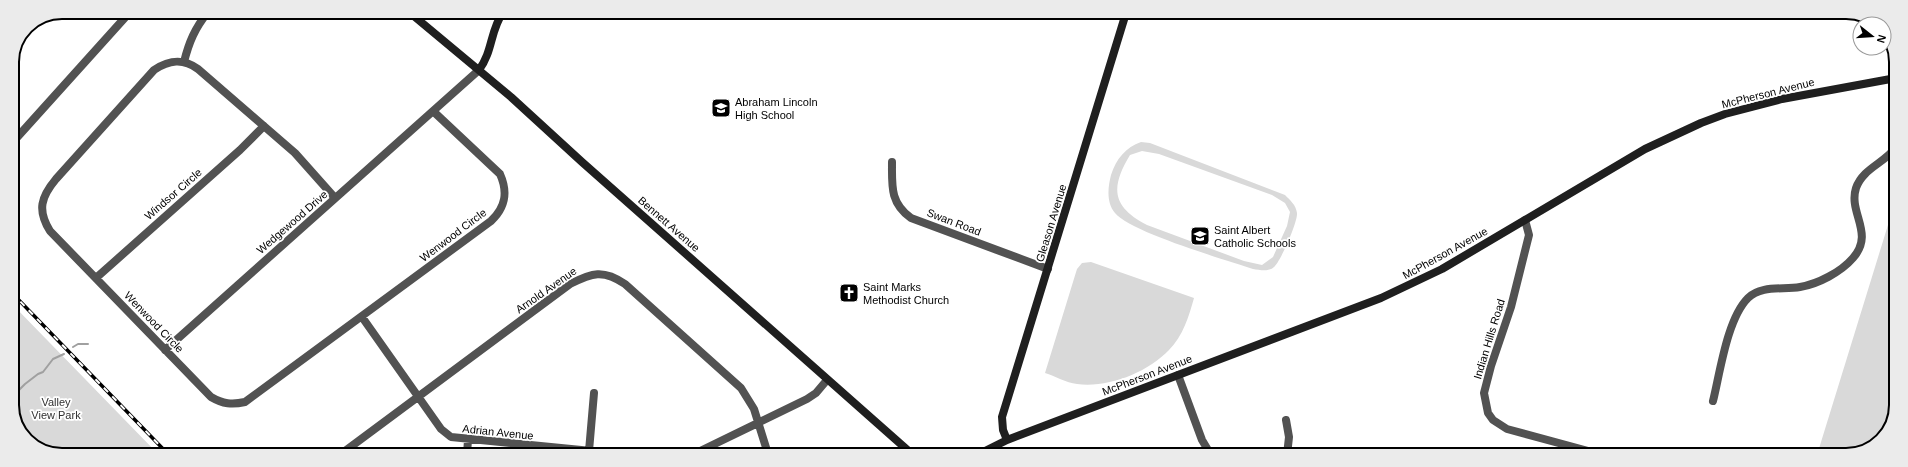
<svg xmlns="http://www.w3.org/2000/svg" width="1908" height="467" viewBox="0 0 1908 467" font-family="Helvetica,sans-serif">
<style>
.green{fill:#d9d9d9;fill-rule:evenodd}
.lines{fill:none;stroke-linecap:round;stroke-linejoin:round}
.stream{stroke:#a0a0a0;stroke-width:2}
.street{stroke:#525252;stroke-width:8}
.secondary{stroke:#1f1f1f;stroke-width:8}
.rail-casing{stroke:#000;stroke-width:3.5}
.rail{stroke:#fff;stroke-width:2;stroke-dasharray:6;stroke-linecap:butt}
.labels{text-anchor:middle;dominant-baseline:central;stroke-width:3.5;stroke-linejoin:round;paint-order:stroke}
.street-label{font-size:11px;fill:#000;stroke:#fff}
.poi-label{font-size:11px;fill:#000;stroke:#fff;text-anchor:start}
.park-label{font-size:11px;fill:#303030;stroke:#fff}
.rim{fill:none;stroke:#000;stroke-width:2}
</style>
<rect width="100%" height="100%" fill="#fff"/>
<path class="green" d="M1579,13H1599L1597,19Z
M1141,142L1150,143L1285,195C1290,200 1296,205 1297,213C1298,221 1281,261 1274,267C1269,272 1260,270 1253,269C1226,260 1130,232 1115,213C1106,202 1108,187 1111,175C1116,159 1126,147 1141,142ZM1142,151L1159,154L1272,195L1285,203L1290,212L1287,226L1273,257L1262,265L1244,261L1147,225C1112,207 1110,188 1130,155Z
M1896,199L1895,415L1879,443L1846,455H1817Z
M1091,262L1194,298C1189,316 1183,336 1169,350C1147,373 1108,388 1077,384C1066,383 1055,376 1045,373L1077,269L1082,263Z
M12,304L158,454H52L25,438L12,411Z"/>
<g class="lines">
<path class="stream" d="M73,347L78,344H88
M12,397L25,384L38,374L43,372L53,359L64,354"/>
<path class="street" d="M184,62C189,42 195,28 208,12
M12,143L130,12
M892,162C892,186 890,203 911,218L1048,269
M335,198L295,153L198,69C183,58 169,60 154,70L56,179C41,197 37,210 50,231L211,397C223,404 232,405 245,402L491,221C506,207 508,192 500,174L434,112
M1525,220L1529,235L1511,307L1491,366L1484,393L1488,413L1493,420L1507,429L1603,455
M96,278L240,150L264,126
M362,317L441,429L451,437L622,454
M165,350L479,70
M1178,375L1202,440L1211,455
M1713,401C1720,373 1727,319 1748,298C1761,285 1783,290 1800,287C1818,284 1841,272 1853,258C1875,233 1848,213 1856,188C1863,168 1885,163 1896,147
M1286,420L1289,437L1287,455
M589,451L594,393
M1399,452V455
M341,454L570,284C592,273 603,269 625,284L741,388L754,409L768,454
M467,454L468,440
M694,454L807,399L816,393L827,380"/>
<path class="secondary" d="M409,12L511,97L582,162L912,454
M479,70C493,51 490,31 503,12
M1007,440L1003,430L1002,417L1126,13
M977,455L1007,440L1381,298L1442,269L1645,149L1701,123L1725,114L1782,99L1896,78"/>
<g class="rail-casing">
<path id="rail" d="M12,293L168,454"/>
</g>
<use href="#rail" class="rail"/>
</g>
<defs>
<g id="school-square" transform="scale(1)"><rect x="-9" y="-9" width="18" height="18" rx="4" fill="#000" stroke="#fff"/><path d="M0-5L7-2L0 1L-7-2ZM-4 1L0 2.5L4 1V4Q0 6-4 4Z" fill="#fff"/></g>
<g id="church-square" transform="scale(1)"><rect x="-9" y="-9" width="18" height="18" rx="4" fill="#000" stroke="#fff"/><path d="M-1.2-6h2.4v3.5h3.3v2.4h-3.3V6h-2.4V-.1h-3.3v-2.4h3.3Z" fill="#fff"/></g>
</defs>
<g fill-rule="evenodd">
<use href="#school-square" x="721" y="108"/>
<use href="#school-square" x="1200" y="236"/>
<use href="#church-square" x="849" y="293"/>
</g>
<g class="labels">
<g class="street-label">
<text transform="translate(1768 93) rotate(-14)">McPherson Avenue</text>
<text transform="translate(173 194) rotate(-41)">Windsor Circle</text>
<text transform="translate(292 222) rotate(-41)">Wedgewood Drive</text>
<text transform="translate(954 222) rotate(21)">Swan Road</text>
<text transform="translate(1051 223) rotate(-73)">Gleason Avenue</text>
<text transform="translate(669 224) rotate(41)">Bennett Avenue</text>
<text transform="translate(453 235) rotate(-37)">Wenwood Circle</text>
<text transform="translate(1445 253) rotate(-29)">McPherson Avenue</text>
<text transform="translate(546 290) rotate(-35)">Arnold Avenue</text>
<text transform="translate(154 322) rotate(46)">Wenwood Circle</text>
<text transform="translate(1489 339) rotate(-73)">Indian Hills Road</text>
<text transform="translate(1147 375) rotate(-21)">McPherson Avenue</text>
<text transform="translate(498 432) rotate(6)">Adrian Avenue</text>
</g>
<g class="poi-label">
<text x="735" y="102">Abraham Lincoln<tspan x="735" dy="13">High School</tspan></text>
<text x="1214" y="230">Saint Albert<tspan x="1214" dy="13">Catholic Schools</tspan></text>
<text x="863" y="287">Saint Marks<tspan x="863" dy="13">Methodist Church</tspan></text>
</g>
<g class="park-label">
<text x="56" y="402">Valley<tspan x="56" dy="13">View Park</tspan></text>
</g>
</g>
<path d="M0 0H1908V467H0ZM62 19H1846A43 43 0 0 1 1889 62V405A43 43 0 0 1 1846 448H62A43 43 0 0 1 19 405V62A43 43 0 0 1 62 19Z" fill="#ebebeb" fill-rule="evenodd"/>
<path class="rim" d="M62 19H1846A43 43 0 0 1 1889 62V405A43 43 0 0 1 1846 448H62A43 43 0 0 1 19 405V62A43 43 0 0 1 62 19Z"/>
<g transform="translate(1872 36) rotate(107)"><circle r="19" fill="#ffffff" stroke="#999999"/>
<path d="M0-3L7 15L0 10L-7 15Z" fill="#000000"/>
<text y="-6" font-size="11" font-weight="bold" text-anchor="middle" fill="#000000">N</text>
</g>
</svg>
